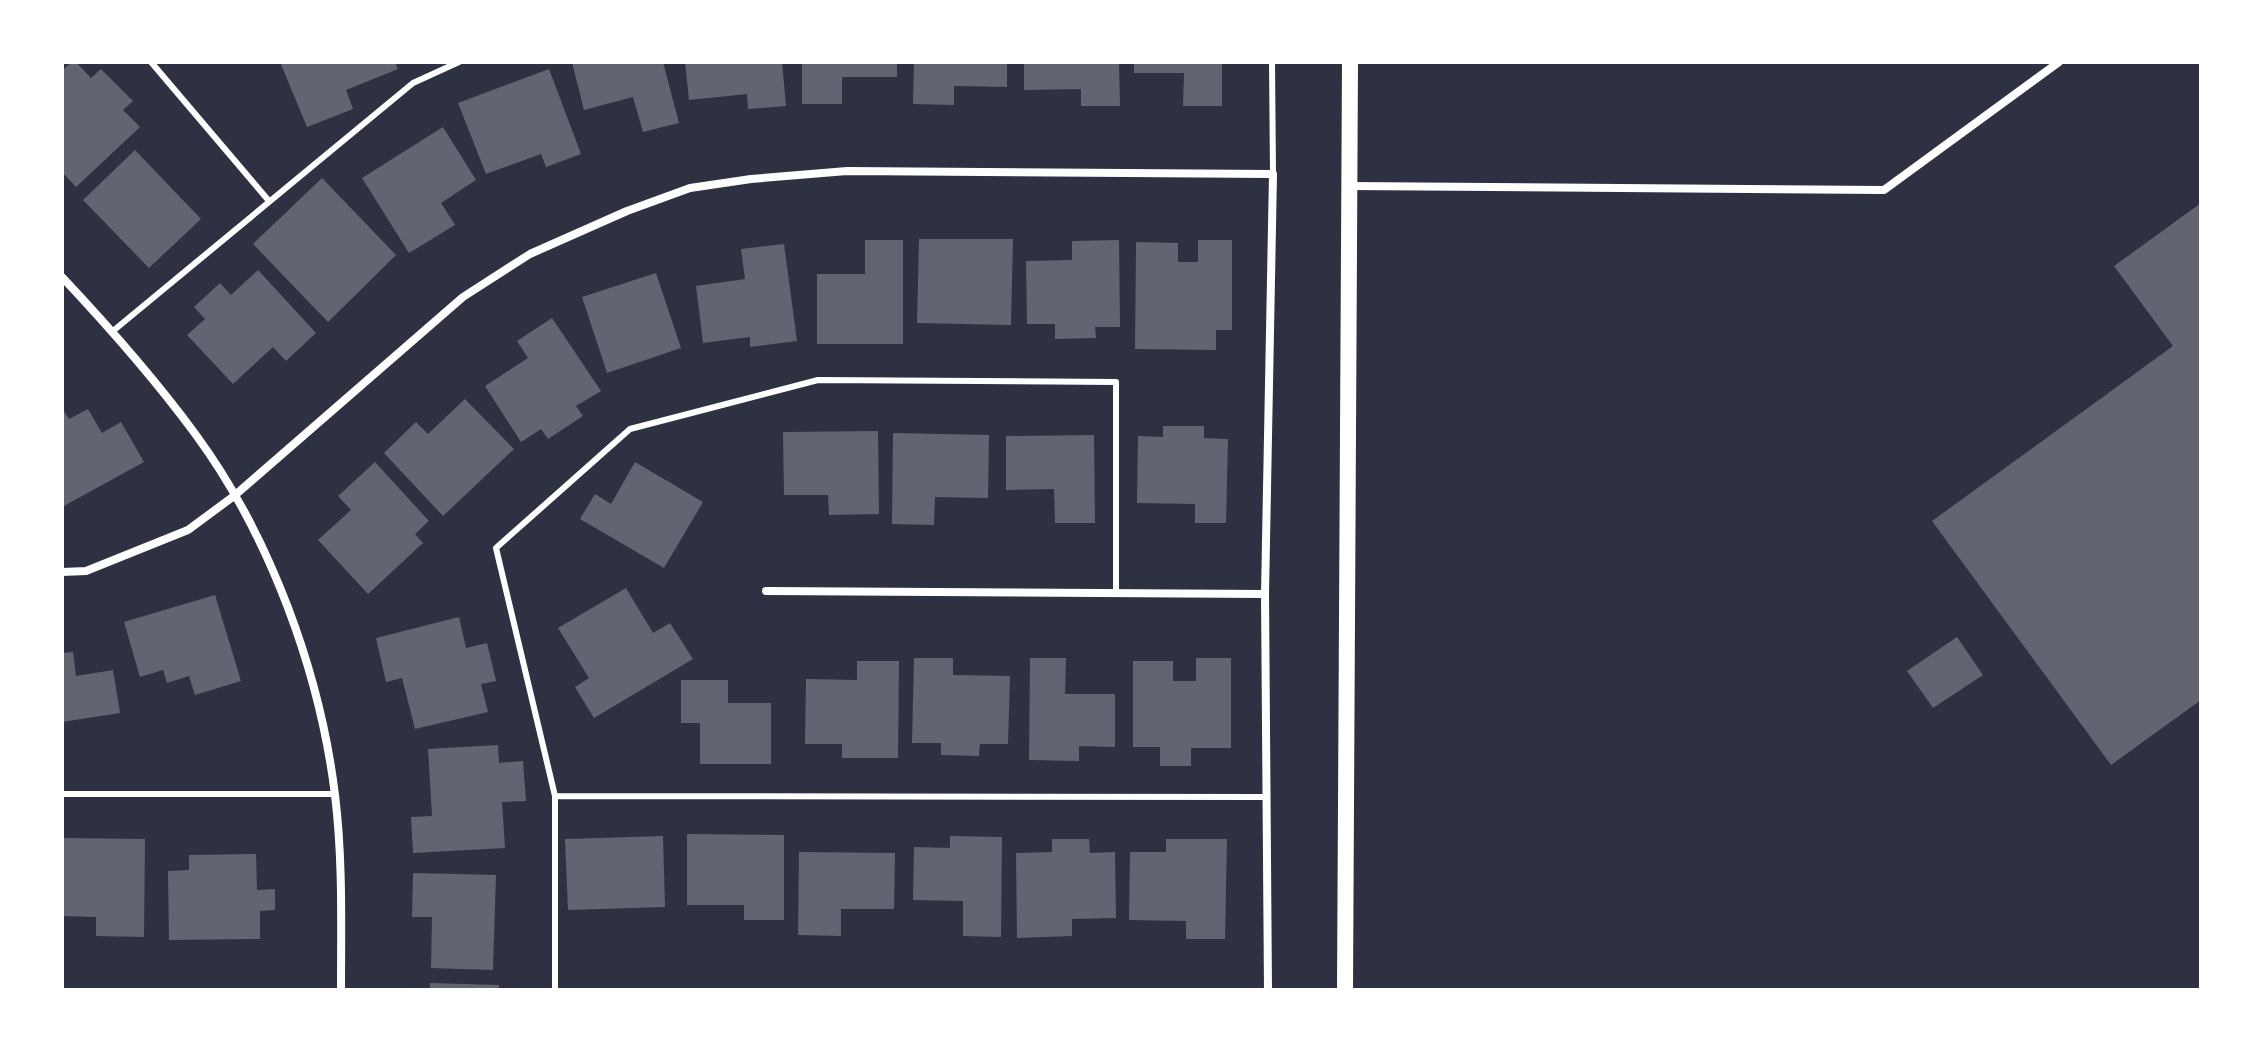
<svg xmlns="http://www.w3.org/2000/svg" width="2263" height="1052" viewBox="0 0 2263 1052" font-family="'Source Sans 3',sans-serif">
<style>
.building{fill:#626471}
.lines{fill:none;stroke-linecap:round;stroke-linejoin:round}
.service{stroke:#fff;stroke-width:6}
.minor{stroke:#fff;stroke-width:8}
.secondary{stroke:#fff;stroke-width:16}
</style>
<rect width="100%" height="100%" fill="#2d3142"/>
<path class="building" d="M71,62H76L91,78L101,69L133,101L123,110L140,127L76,187L62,172V71Z
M280,62H395L398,69L346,90L353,109L307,127Z
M572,62H663L679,123L643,132L633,97L584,110Z
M685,62H782L786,106L748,109L747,94L689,100Z
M802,62H897V77H842V104H802Z
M914,62H1007V87L954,86V105L913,104Z
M1024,62H1119L1120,106H1081V89L1024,90Z
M1134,62H1222V106H1183L1184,73H1134Z
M549,69L581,154L546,167L541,154L486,174L458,103Z
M443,127L476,180L441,203L455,225L409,253L362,178Z
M135,150L201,219L149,268L83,200Z
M322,178L396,255L328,322L253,244Z
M2201,203V700L2111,765L1932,521L2173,346L2114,266Z
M919,239H1013L1011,325L917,323Z
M865,240H903V344H817V274H865Z
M1119,240L1120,327H1095L1096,338L1055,339V324H1027L1026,261L1072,260V241Z
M1198,240H1232V330H1216V350L1135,349L1136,242L1178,243V262H1198Z
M784,244L797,341L750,347V337L703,343L696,286L745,279L741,249Z
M258,270L316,333L286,361L273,347L233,384L187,335L205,319L194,307L220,283L231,295Z
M656,273L681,348L607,373L582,297Z
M552,318L601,391L576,406L583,416L548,439L541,429L521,442L485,386L528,358L517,341Z
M465,399L514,449L443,516L384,453L416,422L428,434Z
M62,408L69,419L88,409L102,433L121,422L144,462L62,507Z
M1163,426H1204V438L1228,439L1226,523H1195V504L1137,503L1138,436L1163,437Z
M878,431L879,514L829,515L828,495H784L783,432Z
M893,433L989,435L988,498L935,497L934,525L892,524Z
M1094,435L1095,523H1055L1054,489L1006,490V436Z
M375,462L429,521L415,534L423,543L368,594L318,540L351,510L338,496Z
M635,462L703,502L664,568L580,519L595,494L611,504Z
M626,588L653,633L670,623L693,659L594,718L575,687L589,678L558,628Z
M215,595L241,681L195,695L189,676L167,683L163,670L140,677L124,622Z
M459,617L466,648L487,643L496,681L481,684L488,712L415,729L402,678L386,682L376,638Z
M1957,637L1983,675L1933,708L1907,671Z
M73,652L76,676L113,670L120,713L62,722V653Z
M914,658H953V675L1010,676L1008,744H980L979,756L941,755V743H912Z
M1030,658H1066L1065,694H1115V747L1079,746V761L1029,760Z
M1196,658H1231V748H1191V766H1160V747H1133V661H1173V681H1196Z
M857,661H899L898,758H842V744H805L806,679L857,680Z
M681,680H728V703H771V764H700V723H681Z
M498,745L499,763L523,761L526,801L502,802L505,848L413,853L411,817L432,816L428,749Z
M687,834L784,835V920H744V905H687Z
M663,836L665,907L568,910L565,839Z
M950,836L1002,837L1001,937L963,936V901L913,900L914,847L950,848Z
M62,838L145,839L144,937L96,936V917L62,916Z
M1052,839H1089L1090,853L1115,852L1116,918L1072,919V936L1017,938L1016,853L1052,852Z
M1166,839H1227L1225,939H1186V921L1129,920L1130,852H1166Z
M799,852L895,853L894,909H841V936L798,935Z
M256,854L257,890L275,889V910L260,911V939L169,940L168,871L189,870V855Z
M413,873L496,875L493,970L431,968L432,917H412Z
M430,983L499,985V990H430Z"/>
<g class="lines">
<path class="service" d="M151,62L269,201
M1272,62L1273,174
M113,331L413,83L459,62
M62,794H335
M555,796L1266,797
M555,990V796L496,548L630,429L818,380L1116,382V593"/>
<path class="minor" d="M1349,186L1884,190L2059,62
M62,277C109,327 155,379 196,435C270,536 320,672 335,795C343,860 341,925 341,990
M62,572L86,571L188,530L234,496L463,297L530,254L627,211L690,188L751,179L847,171L1273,174L1265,594L1268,990
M766,591L1265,594"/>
<path class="secondary" d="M1345,990L1350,62"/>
</g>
<rect width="2263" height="1052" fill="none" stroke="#ffffff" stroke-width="128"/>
</svg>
